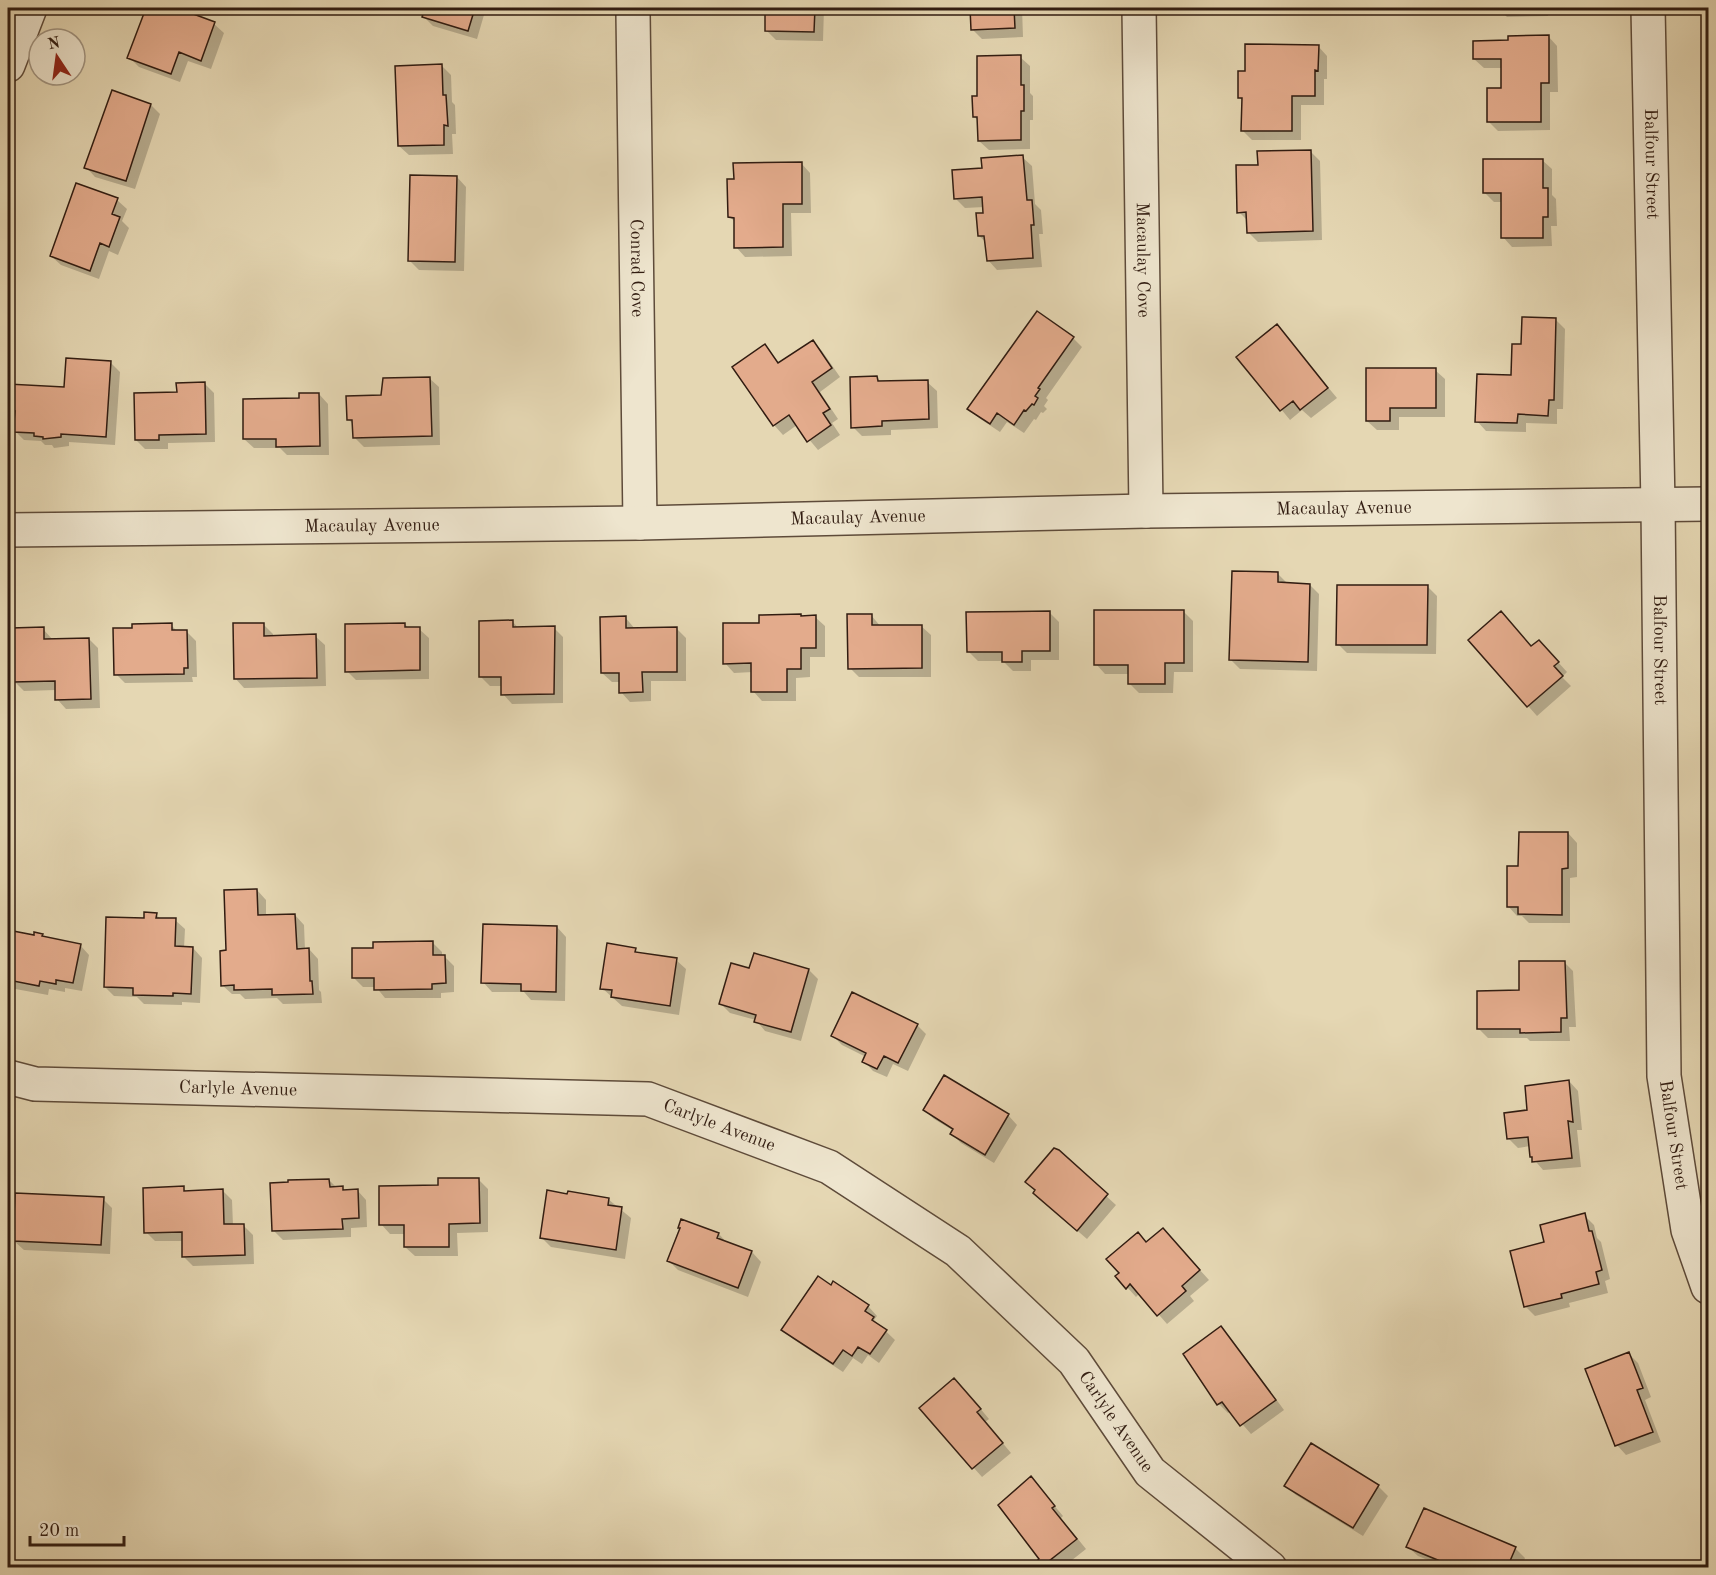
<svg xmlns="http://www.w3.org/2000/svg" width="1716" height="1575" viewBox="0 0 1716 1575" font-family="'Old Standard TT',serif">
<style>
.shadow{fill:#0003}
.building{fill:#e3ab8c;stroke:#311c11;stroke-width:1.5}
.lines{fill:none;stroke-linecap:round;stroke-linejoin:round}
.minor-casing{stroke:#5e4b3a;stroke-width:36}
.minor{stroke:#eee5ce;stroke-width:33}
.labels{text-anchor:middle;dominant-baseline:central;stroke-width:4.5;stroke-linejoin:round;paint-order:stroke}
.street-label{font-size:18px;fill:#311c11;stroke:#eee5ce}
</style>
<rect width="100%" height="100%" fill="#e5d7b3"/>
<filter id="stains"><feTurbulence type="fractalNoise" baseFrequency=".00333" numOctaves="4"/><feColorMatrix values="0 0 0 0 .2 0 0 0 0 .09 0 0 0 0 .02 0 0 0 .5 -.17"/></filter>
<radialGradient id="worn" r=".72"><stop offset=".6" stop-color="#630" stop-opacity="0"/><stop offset="1" stop-color="#630" stop-opacity=".3"/></radialGradient>
<path class="shadow" d="M145,8H202L198,18L214,24L224,33L211,69L188,61L180,82L139,67L129,57L147,10Z
M426,8H486L477,39L433,26L424,17Z
M767,8H824L823,41L776,40L766,30Z
M967,8H1022L1023,37L982,39L973,30L972,12Z
M1497,8H1548V16L1507,17Z
M1548,36L1557,46L1558,92H1550V130L1498,131L1489,122L1502,90V68H1484L1474,59L1510,41Z
M1318,46L1327,56V79H1324V105H1301V140H1252L1243,131V101L1239,97Z
M1020,57L1030,66V93L1033,96V120H1030V149L989,150L979,141V121L974,117L979,97Z
M442,66L451,75L452,102L455,105L456,134H452L453,154L409,155L399,146Z
M151,105L160,114L135,189L95,177L86,167Z
M1311,152L1320,161L1322,240L1258,242L1248,232V221L1239,212L1259,166Z
M1022,157L1032,166L1035,204L1041,210L1043,234H1039L1042,267L997,270L988,260L987,243L979,236L985,214L984,207L965,208L956,199L983,170Z
M1542,160L1552,169V195L1556,199L1557,226H1551L1552,246L1512,247L1503,237L1502,202H1494L1485,193Z
M801,163L810,173L811,213H791L792,256L745,257L736,247V223L730,217Z
M457,177L466,187L464,271L419,270L410,261Z
M77,185L117,200L127,209L122,221L129,228L118,255L109,251L99,279L61,265L51,256Z
M1555,319L1565,329L1563,409H1557V424L1526,423V432L1486,431L1477,421L1512,376L1522,346Z
M1277,326L1337,398L1311,418L1302,410L1290,420L1238,357Z
M1073,338L1082,347L1046,398L1048,400L1044,406L1047,409L1043,413L1041,412L1036,420L1034,419L1024,433L1007,422L1000,432L979,418L969,409Z
M813,341L822,351L840,377L820,392L838,419L832,423L840,435L818,450L797,425L783,435L774,425L765,346L780,364Z
M110,362L120,372L115,445L69,442V446L54,448L52,445H45L41,441L24,440L15,431L16,419L12,418L8,414V385L66,389Z
M1435,370L1445,379V417H1399V430H1377L1367,421Z
M429,378L439,387L440,445L364,447L354,437V425L348,419L383,397Z
M877,378L882,383L927,382L937,391L938,428L891,430V435L862,436L853,427Z
M204,383L214,393L215,442L168,443V449H145L136,440Z
M319,394L328,404L329,455H287L280,448H254L244,439L300,400Z
M1278,574L1288,584L1310,585L1319,594L1317,671L1240,669L1231,660Z
M1428,587L1437,596L1436,654L1347,653L1338,644Z
M1183,611L1193,621V672H1174L1173,693H1139L1129,683V674H1105L1096,664Z
M1049,612L1059,622V660H1031V671H1013L1003,661H978L968,651Z
M871,615L881,627L921,626L931,635V677H859L850,668Z
M625,617L635,629L676,628L686,638V681H651V701L630,702L621,692V682H612L602,673Z
M802,617H815L825,626V657H810V677L796,678V701H762L753,691V672L734,673L725,663L760,625Z
M513,622L519,629L554,628L563,637V703L512,704L503,694L502,686H490L481,677Z
M1510,622L1532,647L1548,651L1567,672L1562,677L1571,686L1537,716L1470,640Z
M263,624L273,634V637L315,636L325,645L326,686L244,688L235,678Z
M405,624L409,629H419L429,638V679L356,680L347,671Z
M171,625L178,632H187L196,641L197,677H192L193,682L125,683L116,674Z
M43,629L53,640L89,639L98,648L100,708L66,709L57,699L56,690L24,691L14,681Z
M1568,833L1577,843V877L1570,878V923H1529L1522,916H1517L1508,906L1520,868Z
M257,890L266,900V916L295,915L304,925L305,950L309,949L318,959L319,990L321,992L322,1003L283,1004L277,998L245,999L240,994H232L222,985Z
M156,914L161,920H175L185,929L184,948H193L202,958L200,1003L182,1002V1005L144,1004L137,997L114,996L105,987L145,919Z
M557,927L566,937L565,1001L531,1000L524,992H492L483,982Z
M8,932L35,937L42,935L46,939L80,945L89,955L82,991L65,988V992L49,989L48,995L10,988L8,985Z
M432,942L442,952V957H445L454,966V992L441,993V998H385L376,987H363L354,978L375,950Z
M635,950L640,954L676,960L686,969L679,1015L622,1006L602,988Z
M1564,962L1573,971L1576,1027H1569L1570,1041H1530L1527,1038H1488L1479,1029L1521,991Z
M750,970H809L818,979L801,1041L765,1031L756,1020L730,1013L721,1004Z
M917,1025L926,1034L908,1071L893,1064L887,1077L873,1071L864,1061L866,1057L842,1045L833,1036Z
M1569,1081L1578,1091L1582,1130H1577L1581,1167L1543,1170L1531,1156L1530,1146L1518,1148L1508,1138L1528,1112Z
M925,1110L1008,1115L1017,1125L994,1163L961,1143L952,1134L954,1131L934,1119Z
M1083,1175L1116,1205L1087,1239L1044,1202L1027,1182Z
M478,1179L488,1189V1232L457,1233L458,1256H415L405,1247V1234H390L381,1224L440,1186Z
M329,1180L337,1188H342L345,1191L357,1190L366,1200L367,1227L351,1228V1237L283,1240L273,1230Z
M183,1188L187,1192L223,1191L232,1200L233,1226L243,1225L253,1235L254,1264L193,1266L184,1257L183,1241H155L146,1232Z
M103,1199L112,1208L110,1254L24,1250L14,1241Z
M608,1199L631,1218L625,1259L551,1247L542,1238Z
M1584,1215L1594,1225L1597,1238L1601,1242L1610,1279L1605,1281L1608,1293L1569,1303L1570,1307L1535,1316L1525,1306L1546,1243Z
M682,1221L719,1234L727,1243L752,1252L761,1262L748,1297L678,1270L669,1261L681,1229Z
M1147,1244L1180,1248L1209,1280L1190,1296L1194,1301L1167,1324L1140,1293L1136,1297L1117,1276Z
M868,1306L877,1316L874,1320L895,1340L879,1363L868,1355L862,1364L853,1358L843,1372L793,1339L783,1330Z
M1221,1328L1230,1337L1284,1410L1251,1434L1231,1411L1228,1413L1219,1404Z
M1628,1353L1638,1363L1651,1397L1645,1400L1661,1442L1626,1455L1617,1445Z
M964,1389L989,1419L985,1422L1011,1453L982,1477L921,1409Z
M1312,1445L1378,1486L1388,1496L1363,1536L1296,1495L1286,1486Z
M1031,1478L1063,1516L1061,1518L1086,1549L1062,1568H1031L1041,1559Z
M1408,1547L1515,1548L1525,1558L1521,1568L1445,1567L1418,1556Z"/>
<path class="building" d="M146,8H190L188,12L215,22L201,61L179,52L171,74L127,58Z
M425,8H475L468,31L422,17Z
M765,8H815L814,32L765,31Z
M970,8H1014L1015,28L971,30Z
M1549,35V83H1541V122H1487V88H1501V59H1473V41L1508,40V36Z
M1245,44L1319,45L1318,71L1315,70V96H1292V131H1241L1242,98H1238V71H1245Z
M1021,55V85H1024V111H1021V140L978,141L977,117H973L972,96H977V56Z
M442,64L443,95H446L448,126L444,125V145L398,146L395,66Z
M112,90L151,104L126,181L84,168Z
M1311,150L1313,231L1247,233L1246,212L1237,213L1236,165H1258L1257,151Z
M1023,155L1027,200H1032L1034,225H1031L1033,258L987,261L984,236H978L976,213H983L982,197L954,199L952,170L982,168L981,158Z
M1483,159H1543V188H1548V217H1543V238H1501V193H1483Z
M802,162V204H783V247L734,248V218L728,217L727,179H734L733,163Z
M410,175L457,176L455,262L408,261Z
M76,183L118,198L112,214L120,217L109,247L100,243L90,271L50,256Z
M1037,311L1074,337L1038,388L1040,389L1035,396L1038,398L1034,405L1032,404L1026,411L1024,410L1014,425L997,413L990,424L967,409Z
M1522,317L1556,318L1554,400H1549L1548,416L1518,414L1517,423L1475,422L1477,374L1511,375L1512,344H1521Z
M1277,324L1328,388L1300,410L1293,401L1280,411L1236,357Z
M813,340L832,368L812,382L830,409L823,413L831,425L807,442L789,415L773,426L732,367L765,344L778,363Z
M66,358L111,361L106,437L61,434V437L43,439V437L34,436V433L13,432L15,411L8,410V384L64,387Z
M1366,368H1436V408H1390V421H1366Z
M877,376L878,381L928,380L929,419L882,421V426L851,428L850,377Z
M430,377L432,436L353,438L352,420H347L346,396L381,395L383,378Z
M205,382L206,434L159,435V440H135L134,393L177,392L176,383Z
M299,393H319L320,446L276,447V439H243V399L299,398Z
M1232,571L1278,572V582L1310,584L1308,662L1229,660Z
M1337,585H1428L1427,645H1336Z
M1094,610H1184V663H1165V684H1128V665H1094Z
M1050,611V651H1022V662H1002V652H967L966,612Z
M1501,611L1531,646L1539,640L1559,662L1554,666L1563,676L1527,707L1468,640Z
M801,614V616L816,615V648H801V669H787V692H751V663L723,664V623H759V615Z
M847,614H872V625H922V668L848,669Z
M626,616V628L677,627V672H642L643,692L619,693V673H601L600,617Z
M513,620V627L555,626L554,694L501,695V677H479V621Z
M172,623V630H187L188,668H184V674L114,675L113,628H132V624Z
M233,623H264V636L316,634L317,678L234,679Z
M405,623V627H420V670L345,672V624Z
M44,627V639L89,638L91,699L55,700V681L13,682L11,628Z
M1519,832H1568V868L1562,869V915L1518,914V907H1507V866H1518Z
M257,889L258,915L295,914L297,949L309,948L310,981H312L313,994L272,995V989L234,990V985L221,986L220,951L226,950L224,890Z
M144,912L157,913L156,918H176L175,946L193,947L191,994L173,993V996L133,995V988L104,987L106,917L144,918Z
M483,924L557,926L556,992L521,991V984L481,983Z
M8,930L34,935V932L43,934L42,936L81,944L73,983L56,980V984L40,981L39,986L8,980Z
M433,941V955H445L446,983L432,984V989L374,990V978H352V948H373V942Z
M607,943L636,948L635,952L677,958L670,1006L611,997L612,990L600,989Z
M754,953L809,969L791,1032L754,1022L756,1015L719,1004L731,963L749,968Z
M1519,961H1565L1567,1018H1561V1032L1520,1033V1029H1477V991L1519,990Z
M852,992L918,1024L898,1063L884,1056L877,1069L862,1062L866,1053L831,1036Z
M944,1075L1009,1114L985,1155L950,1134L953,1129L923,1110Z
M1569,1080L1573,1122L1568,1121L1572,1158L1532,1162V1157H1530L1528,1137L1507,1139L1504,1113L1527,1110L1525,1086Z
M1054,1148L1059,1150L1108,1194L1077,1231L1033,1193L1035,1190L1025,1182Z
M438,1178H479L480,1223L449,1224V1247H404V1225H379V1186L438,1185Z
M329,1179L330,1187L343,1186V1190L358,1189L359,1218L342,1219L343,1229L272,1231L270,1183L288,1182V1180Z
M184,1186V1191L223,1189L224,1224H244L245,1255L182,1257V1232L144,1233L143,1188Z
M547,1190L567,1194L568,1191L609,1198L608,1205L622,1207L616,1250L540,1238Z
M15,1193L104,1197L101,1245L13,1241Z
M1585,1213L1589,1231H1592L1602,1270L1596,1272L1599,1284L1561,1294L1562,1298L1524,1307L1510,1251L1544,1242L1540,1225Z
M681,1219L719,1233L717,1238L752,1251L738,1288L667,1261L680,1228H678Z
M1163,1228L1200,1270L1182,1286L1186,1291L1157,1316L1130,1284L1126,1289L1115,1276L1119,1273L1106,1259L1138,1232L1146,1242Z
M818,1276L831,1285L833,1281L869,1305L865,1311L874,1317L872,1320L887,1330L870,1354L858,1347L852,1356L843,1350L833,1364L781,1330Z
M1221,1326L1276,1400L1240,1426L1222,1402L1217,1405L1183,1354Z
M1629,1352L1643,1388L1637,1390L1653,1432L1615,1446L1585,1369Z
M954,1378L981,1409L977,1412L1003,1443L972,1469L919,1408Z
M1311,1443L1379,1485L1353,1528L1284,1486Z
M1031,1476L1055,1506L1052,1508L1077,1539L1044,1565L1046,1568H1029L1039,1559L998,1505Z
M1424,1508L1516,1547L1507,1568H1443L1445,1563L1406,1547Z
M1682,1564V1568H1657Z"/>
<g class="lines">
<g class="minor-casing">
<g id="minor">
<path id="s1" d="M1139,8L1146,511"/>
<path id="s2" d="M1648,8L1658,505L1664,1076L1688,1230L1708,1287"/>
<path id="s3" d="M633,13L640,523"/>
<path d="M8,65L30,8"/>
<path id="s4" d="M8,530L640,523L1146,511L1708,504"/>
<path id="s5" d="M8,1077L35,1084L648,1099L829,1167L958,1251L1074,1361L1150,1472L1270,1568"/>
</g>
</g>
<use href="#minor" class="minor"/>
</g>
<g class="labels">
<g class="street-label">
<text stroke="none"><textPath href="#s2" startOffset="156">Balfour Street</textPath></text>
<text stroke="none"><textPath href="#s1" startOffset="252">Macaulay Cove</textPath></text>
<text stroke="none"><textPath href="#s3" startOffset="255">Conrad Cove</textPath></text>
<text stroke="none"><textPath href="#s4" startOffset="1336">Macaulay Avenue</textPath></text>
<text stroke="none"><textPath href="#s4" startOffset="850">Macaulay Avenue</textPath></text>
<text stroke="none"><textPath href="#s4" startOffset="364">Macaulay Avenue</textPath></text>
<text stroke="none"><textPath href="#s2" startOffset="642">Balfour Street</textPath></text>
<text stroke="none"><textPath href="#s5" startOffset="231">Carlyle Avenue</textPath></text>
<text stroke="none"><textPath href="#s5" startOffset="717">Carlyle Avenue</textPath></text>
<text stroke="none"><textPath href="#s2" startOffset="1128">Balfour Street</textPath></text>
<text stroke="none"><textPath href="#s5" startOffset="1222">Carlyle Avenue</textPath></text>
</g>
</g>
<rect width="1716" height="1575" fill="none" stroke="#e5d7b3" stroke-width="30"/>
<rect x="9" y="9" width="1698" height="1557" fill="none" stroke="#311c11" stroke-width="3"/>
<rect x="15" y="15" width="1686" height="1545" fill="none" stroke="#311c11" stroke-width="1.5"/>
<g transform="translate(57 57) rotate(347)"><circle r="28" fill="#eee5ce" stroke="#a29582" stroke-width="1.5"/>
<path d="M0-4.5L10 22L0 15L-10 22Z" fill="#8f2418"/>
<text y="-9" font-size="16" font-weight="bold" text-anchor="middle" fill="#311c11">N</text>
</g>
<path d="M30 1536v9h94v-9" fill="none" stroke="#311c11" stroke-width="3"/>
<text x="39" y="1536" font-size="18" fill="#311c11" stroke="#eee5ce" stroke-width="4.5" paint-order="stroke">20 m</text>
<rect width="100%" height="100%" filter="url(#stains)"/>
<rect width="100%" height="100%" fill="url(#worn)"/>
</svg>
